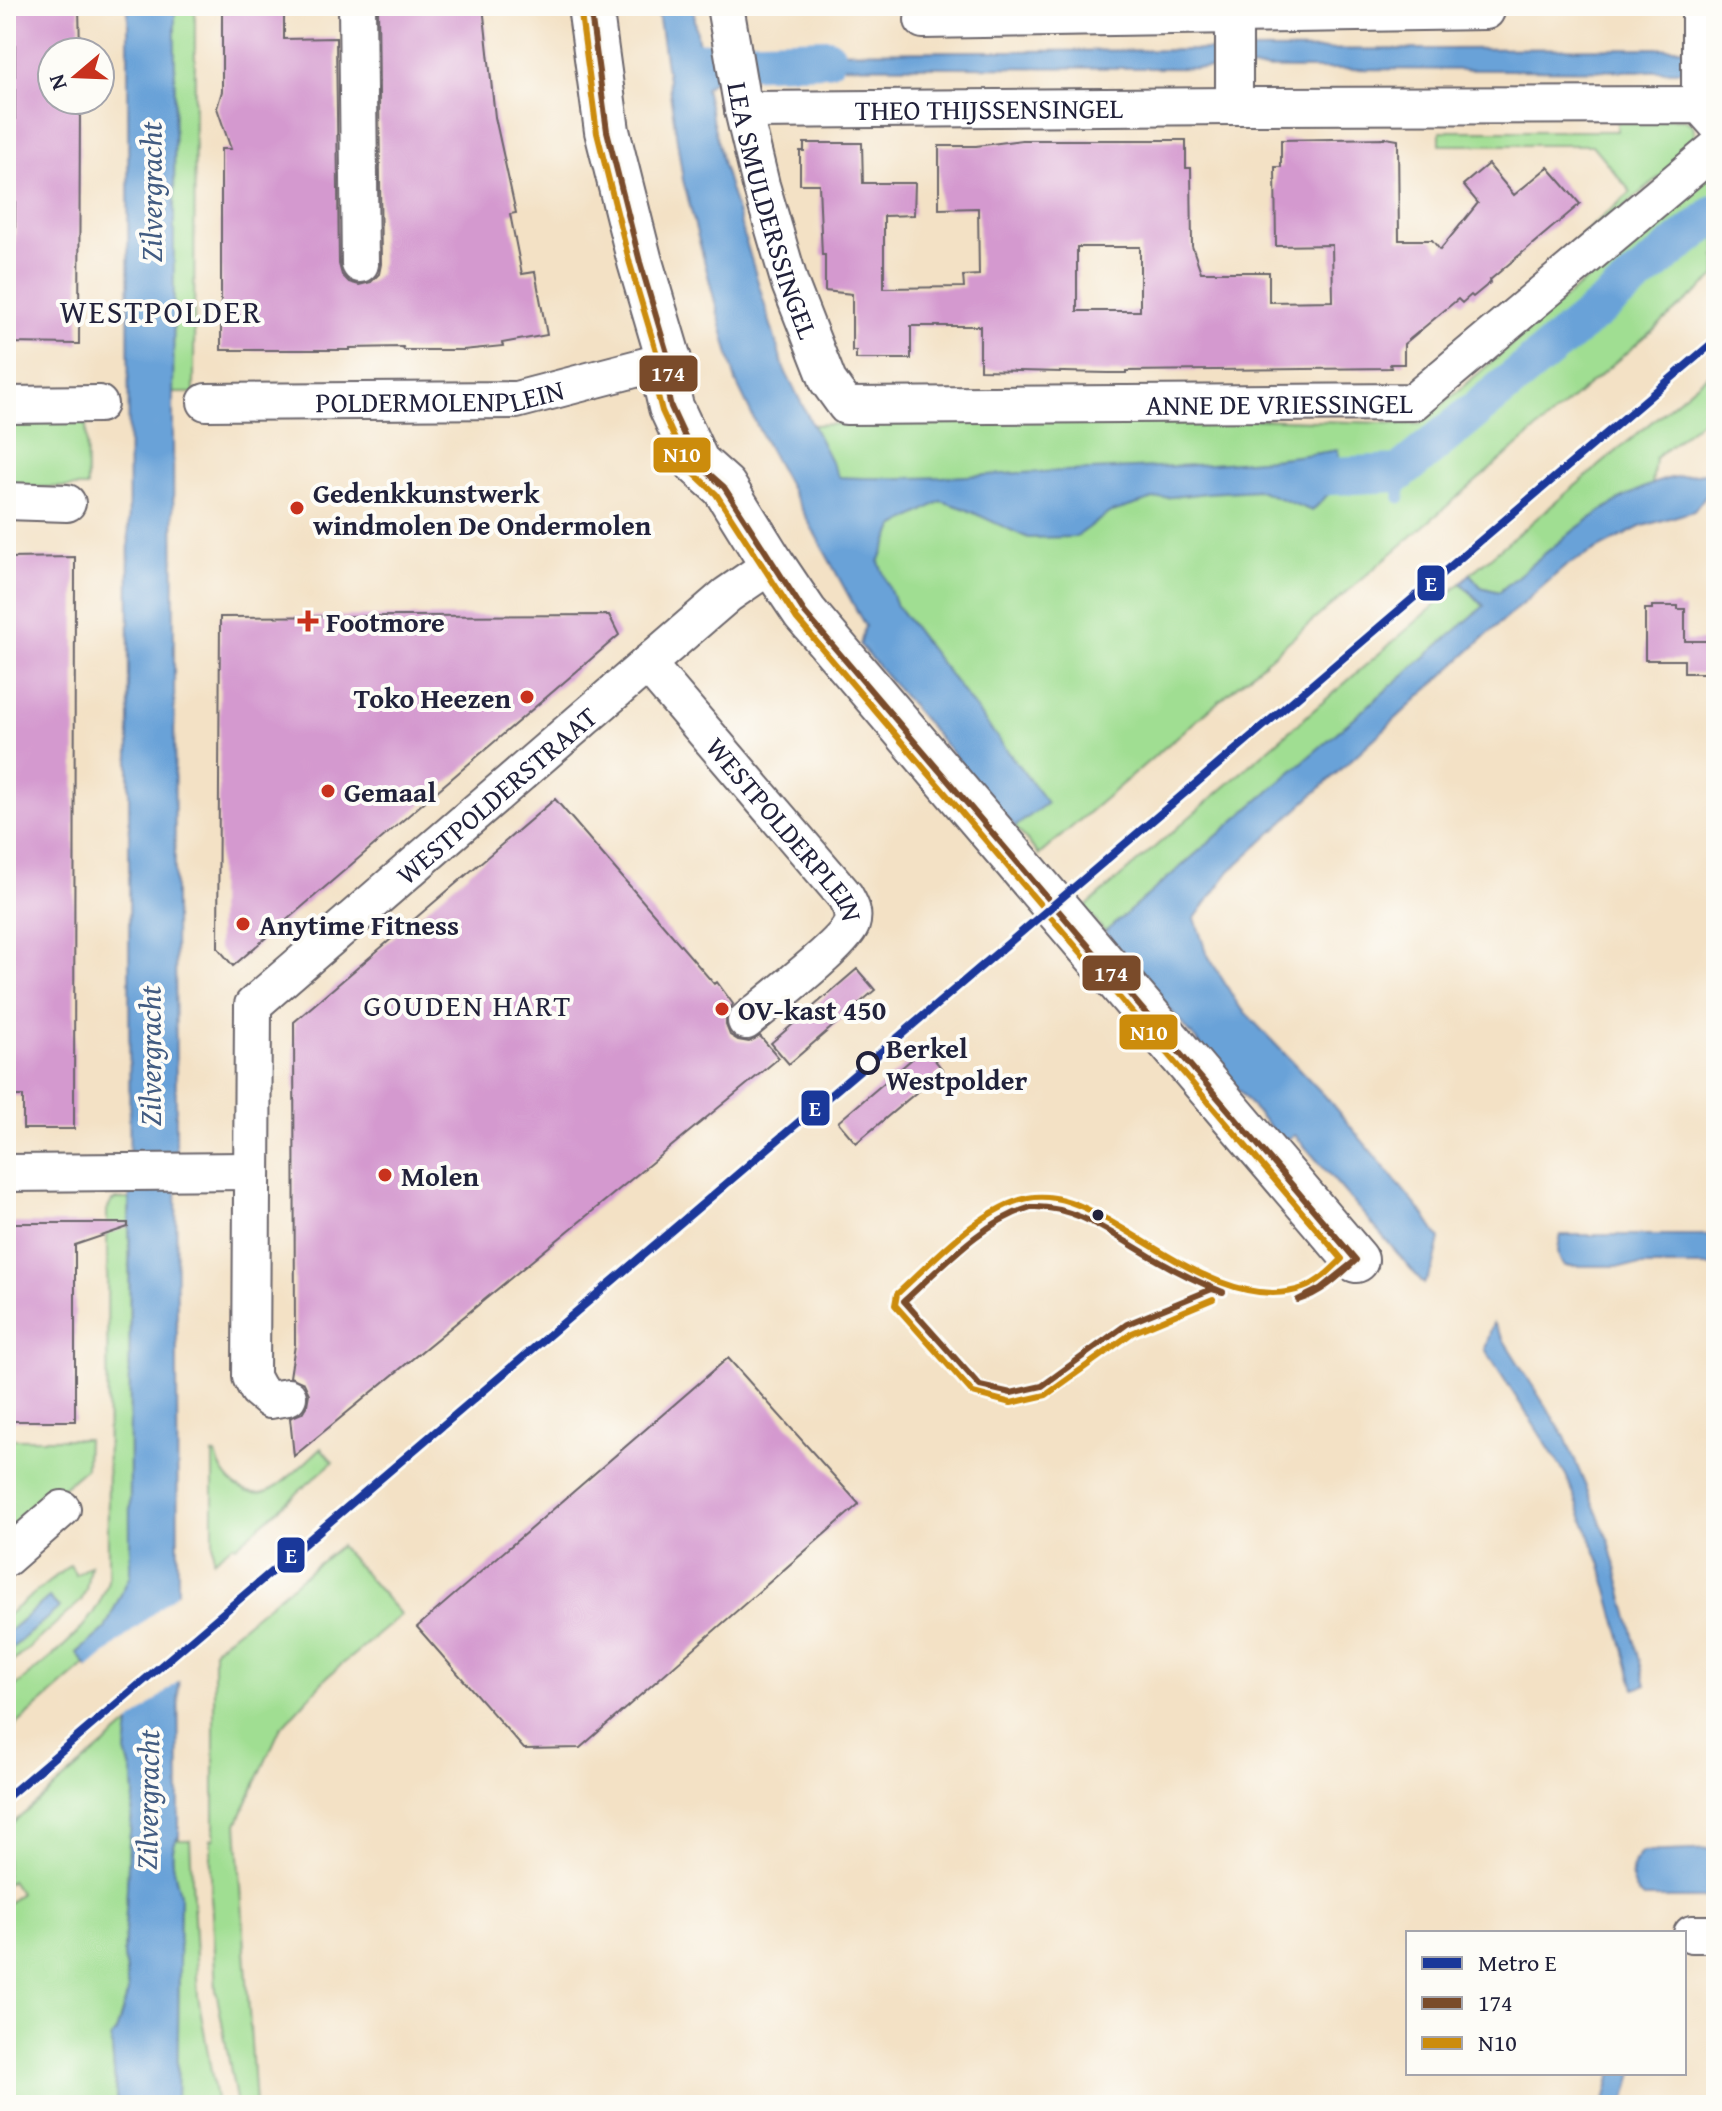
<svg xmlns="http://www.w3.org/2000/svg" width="1722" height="2111" viewBox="0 0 1722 2111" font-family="'Gentium Book Plus',serif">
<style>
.green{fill:#a0de92;stroke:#618066;stroke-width:2}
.water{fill:#69a2d8;stroke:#46628a;stroke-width:2}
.pier{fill:#f3e1c5}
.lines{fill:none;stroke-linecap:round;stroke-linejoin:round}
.stream{stroke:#69a2d8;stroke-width:11}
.canal{stroke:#69a2d8;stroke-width:38}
.building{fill:#d499cf;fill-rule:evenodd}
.minor-casing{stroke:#6b656b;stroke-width:40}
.tertiary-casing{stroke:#6b656b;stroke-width:48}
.minor{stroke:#fff;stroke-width:36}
.tertiary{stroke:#fff;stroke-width:44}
.bus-1-casing{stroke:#fdfcf7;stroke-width:12}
.bus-2-casing{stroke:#fdfcf7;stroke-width:12}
.bus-1{stroke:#7a4b2a;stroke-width:6}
.bus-2{stroke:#cc8c0c;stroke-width:6}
.metro-1-casing{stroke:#fdfcf7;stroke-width:14}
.metro-1{stroke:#1a389a;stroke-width:8}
.poi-dot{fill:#c8321e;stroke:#fdfcf7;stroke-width:3}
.stop-dot{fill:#fdfcf7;stroke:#22223b;stroke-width:4}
.bus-dot{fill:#22223b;stroke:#fdfcf7;stroke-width:3}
.labels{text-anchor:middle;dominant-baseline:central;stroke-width:8;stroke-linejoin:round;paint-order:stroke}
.street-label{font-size:28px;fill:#22223b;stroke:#fdfcf7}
.poi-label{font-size:28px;font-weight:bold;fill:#22223b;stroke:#fdfcf7;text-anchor:start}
.stop-label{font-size:28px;font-weight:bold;fill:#22223b;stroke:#fdfcf7;text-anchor:start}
.water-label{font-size:30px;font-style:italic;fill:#425c82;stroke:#fdfcf7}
.neighbourhood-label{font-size:30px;letter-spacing:2px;fill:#22223b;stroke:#fdfcf7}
.quarter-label{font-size:32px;letter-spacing:2px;fill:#22223b;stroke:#fdfcf7}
.line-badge{stroke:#fdfcf7;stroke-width:3}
.badge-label{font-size:22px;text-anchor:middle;font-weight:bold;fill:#fff}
</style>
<rect width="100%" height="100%" fill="#fdfcf7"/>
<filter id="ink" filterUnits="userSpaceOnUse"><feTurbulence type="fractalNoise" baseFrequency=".0125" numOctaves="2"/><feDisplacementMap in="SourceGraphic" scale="16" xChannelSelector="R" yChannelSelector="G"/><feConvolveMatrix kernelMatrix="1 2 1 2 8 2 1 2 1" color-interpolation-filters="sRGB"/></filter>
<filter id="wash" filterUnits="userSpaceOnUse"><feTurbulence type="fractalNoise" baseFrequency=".006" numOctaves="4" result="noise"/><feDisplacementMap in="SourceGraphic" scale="32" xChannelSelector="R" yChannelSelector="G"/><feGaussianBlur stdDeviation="1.8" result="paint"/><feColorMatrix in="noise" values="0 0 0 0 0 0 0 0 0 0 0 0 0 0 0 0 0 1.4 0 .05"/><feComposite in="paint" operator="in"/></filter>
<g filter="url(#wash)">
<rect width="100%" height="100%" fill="#f3e1c5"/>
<path class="green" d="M175,6H195L194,393H173Z
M1617,119H1683L1693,125L1696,140L1690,151L1578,246L1575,241L1631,192L1592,145H1440V131H1617Z
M1716,167V276L1039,855L1015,827L1046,802L895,603L812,425L838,424L853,420L1105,415L1420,424Z
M1716,368V409L1655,458L1652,485C1595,513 1547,552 1499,592L1481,587L1470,574Z
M6,416H86L87,487H6Z
M1461,583L1485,606L1105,932L1084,908Z
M116,1199H129L130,1575L105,1629L77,1653L85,1665L6,1734V1694C43,1662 96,1630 108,1580L107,1210L112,1201Z
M6,1439H87L86,1468L6,1536Z
M321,1448L333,1462L236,1546L233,1544L213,1560V1454H216C223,1482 249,1505 277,1486C293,1475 307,1461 321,1448Z
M340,1546L401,1615L327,1677L280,1729L237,1824L255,2105H237L216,1990L211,1896V1839H214V1649Z
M70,1565L76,1575L90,1565L86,1590L81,1601L6,1668V1653L59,1607L49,1597L6,1634V1616Z
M129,1724L126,1752L133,1777L134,1796L129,1842L124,1954L128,1992L116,2032L111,2039L117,2105H6V1905L20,1893L11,1880L6,1884V1829Z
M179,1836V1840H190L198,1996L217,2105H177L180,1894C176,1877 166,1851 179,1836Z"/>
<path class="water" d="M128,6H175L173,427L179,1836C166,1851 176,1876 180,1894L177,2105H117L111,2038L116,2032L128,1992L124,1955L129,1842L134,1796L133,1777L126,1752L129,1724L77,1653L105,1629L130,1575Z
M657,6H693L699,47L706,50H715L720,76L705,88L723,165L784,369L839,477C914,481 989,474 1064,471C1155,467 1249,465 1338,450L1340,482L1312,511L1259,490L1207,493L1154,499L1109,513L1076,537L1028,538L963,508L941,501L894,527L879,562L895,603L1047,803L1015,827L860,645L865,626L763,438L736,382L683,180Z
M1685,48L1684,71L780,66L774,52Z
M1716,471L1715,483L1694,511L1640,527L1567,565L1499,624L1230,871L1195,918L1206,952L1238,1005L1325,1096L1425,1216L1440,1239L1434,1265L1424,1284L1295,1135L1282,1142L1105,932L1484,606L1461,583L1470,574L1481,587L1499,592C1548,551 1605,498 1667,479C1683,475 1700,474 1716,471Z
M1561,1235H1716V1266H1565C1555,1257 1558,1247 1561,1235Z
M1493,1323L1565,1437L1610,1544L1646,1685L1635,1689L1601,1565L1566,1475L1485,1349Z
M49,1597L59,1608L6,1653V1634Z
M1716,1849V1898H1643C1627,1887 1629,1865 1642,1852Z
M1612,2073H1633L1624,2105H1604Z"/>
<path class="pier" d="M182,1589V1678L125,1727L85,1671Z"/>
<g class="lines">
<path class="stream" d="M1399,473L1400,498"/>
<path class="canal" d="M701,61L827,57
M1289,478L1399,473L1716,213"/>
</g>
<g id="blocks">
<path class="building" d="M15,6H79L80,51L52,52V100L80,101L79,344L6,343V246L15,247Z
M222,6H284V39L336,38L339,264L342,275L349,282L359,285L371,282L379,274L381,264L378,6H483L495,117L516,213L510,214L522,274L535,272L547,335L502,343L503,346L463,350H404L403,347L350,348V350H221V149H231L217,108L222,91Z
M1386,138L1398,140L1399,240H1432L1440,250L1478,203L1463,185L1488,164L1514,195L1548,167L1580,204L1490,280L1491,282L1473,297L1471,295L1462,303L1458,299L1404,344V364H1390L1391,368L1126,371V373H1108L980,370V326H911V359H856V351H852V294L825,291V255H822L819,184H800V151H804V143H862L863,183H915L914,215L884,216V288L964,287L963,276L979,275L978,208L939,209V146H976L1022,140H1186V168H1191L1192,246L1201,272H1269V302L1333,301L1332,245L1276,246L1275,167H1281V140ZM1077,247H1140V311H1077Z
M75,557L74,1129H23V1096H10L7,558Z
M1652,606H1678V609H1685V641H1716V673H1684V660H1645V609H1652Z
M609,615L619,635L233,966L218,948L220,617Z
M555,799L714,984L717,982L733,1004L726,1014V1025L730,1035L738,1040L749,1042L760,1036L779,1058L294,1456L290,1418L302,1413L307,1405L309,1394L304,1383L290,1377L295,1345L294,1022Z
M857,969L875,990L789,1064L771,1043Z
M925,1048L943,1070L856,1143L838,1122Z
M10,1223H128V1227L75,1245V1421H11Z
M728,1358L859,1504L580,1748L524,1749L417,1627Z"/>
</g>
</g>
<g filter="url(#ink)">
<use href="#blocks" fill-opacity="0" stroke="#6b656b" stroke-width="2"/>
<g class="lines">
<g class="minor-casing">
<g id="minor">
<path d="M357,6L360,264"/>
<path id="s1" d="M725,6L743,110L761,185L790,284L828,381L846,406L1413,402L1716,148"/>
<path d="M1234,17V106"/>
<path d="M923,20L1486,11"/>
<path d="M1700,105V6"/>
<path id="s2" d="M743,110L1234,106L1700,105L1716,123"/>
<path id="s3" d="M206,402L516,400L669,360"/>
<path d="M6,405L99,404"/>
<path d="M6,501L67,503"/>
<path id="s4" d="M647,664L845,896C850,905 855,913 851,925C843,945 766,1004 746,1021"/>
<path d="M6,1173L250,1171"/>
<path id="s5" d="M288,1397L270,1400L258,1390L251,1377L253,1005L647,664L727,595L772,564"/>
<path d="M6,1558L62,1509"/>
<path d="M1692,1934H1716"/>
</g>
</g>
<g class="tertiary-casing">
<path id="tertiary" d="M590,6L607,131L640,262L669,360L667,390L671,407L697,463L724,487L772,564L805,613L1356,1260"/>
</g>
<use href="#minor" class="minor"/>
<use href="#tertiary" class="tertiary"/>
<g class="bus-1-casing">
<path id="bus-1" d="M590,6L607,131L640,262L669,360L667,390L671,407L697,463L724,487L805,613L1356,1260
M1031,1207C1076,1205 1113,1235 1150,1256C1174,1270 1197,1282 1223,1292L1212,1289L1127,1324L1042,1386L1011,1393L980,1386L904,1301C942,1267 981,1222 1031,1207Z
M1356,1260C1339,1276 1322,1293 1298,1300L1320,1289Z"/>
</g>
<g class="bus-2-casing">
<path id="bus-2" d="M580,7L597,133L630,264L659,361L657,392L662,411L688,468L716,494L797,619L1342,1259C1331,1270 1318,1283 1303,1288C1239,1311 1162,1250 1108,1220C1085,1207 1056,1192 1028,1198C981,1207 931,1263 897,1294L895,1305L973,1393L1011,1403L1046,1395L1132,1333L1213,1299"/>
</g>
<use href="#bus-1" class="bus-1"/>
<use href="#bus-2" class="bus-2"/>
<g class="metro-1-casing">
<path id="metro-1" d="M6,1798L1716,340"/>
</g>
<use href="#metro-1" class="metro-1"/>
</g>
</g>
<g class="poi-dot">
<circle cx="297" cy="508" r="8"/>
<path d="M304 609h8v8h8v8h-8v8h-8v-8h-8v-8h8z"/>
<circle cx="527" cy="697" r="8"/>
<circle cx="328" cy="791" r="8"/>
<circle cx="243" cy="924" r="8"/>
<circle cx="722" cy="1009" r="8"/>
<circle cx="385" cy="1175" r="8"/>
</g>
<circle class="stop-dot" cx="868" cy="1063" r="10"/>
<circle class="bus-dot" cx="1098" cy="1215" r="7"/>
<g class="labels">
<g class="street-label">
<text stroke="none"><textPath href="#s2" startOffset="246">THEO THIJSSENSINGEL</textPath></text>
<text stroke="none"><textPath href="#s1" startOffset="210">LEA SMULDERSSINGEL</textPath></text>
<text stroke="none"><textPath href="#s3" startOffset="234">POLDERMOLENPLEIN</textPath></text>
<text stroke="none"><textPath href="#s1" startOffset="854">ANNE DE VRIESSINGEL</textPath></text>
<text stroke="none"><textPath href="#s5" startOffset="742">WESTPOLDERSTRAAT</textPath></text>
<text stroke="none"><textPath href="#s4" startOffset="216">WESTPOLDERPLEIN</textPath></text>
</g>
<g class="poi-label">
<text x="313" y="492">Gedenkkunstwerk<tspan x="313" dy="32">windmolen De Ondermolen</tspan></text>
<text x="326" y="621">Footmore</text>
<text x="511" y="697" text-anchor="end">Toko Heezen</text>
<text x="344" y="791">Gemaal</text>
<text x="259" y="924">Anytime Fitness</text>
<text x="738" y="1009">OV-kast 450</text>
<text x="401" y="1175">Molen</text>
</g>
<g class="stop-label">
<text x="886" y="1047">Berkel<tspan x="886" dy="32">Westpolder</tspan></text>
</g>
<g class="water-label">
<text transform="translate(151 192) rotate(-90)">Zilvergracht</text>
<text transform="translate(150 1056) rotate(-90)">Zilvergracht</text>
<text transform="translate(147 1800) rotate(-89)">Zilvergracht</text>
</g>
<g class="neighbourhood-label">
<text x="468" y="1005">GOUDEN HART</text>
</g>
<g class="quarter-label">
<text x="161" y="311">WESTPOLDER</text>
</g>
</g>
<g class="line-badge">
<rect x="638" y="354" width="61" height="39" rx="8" fill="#7a4b2a"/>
<rect x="652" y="436" width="60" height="38" rx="8" fill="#cc8c0c"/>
<rect x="1416" y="564" width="30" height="38" rx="8" fill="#1a389a"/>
<rect x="1081" y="954" width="61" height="38" rx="8" fill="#7a4b2a"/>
<rect x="1118" y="1013" width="61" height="38" rx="8" fill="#cc8c0c"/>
<rect x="800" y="1089" width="31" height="38" rx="8" fill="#1a389a"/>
<rect x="276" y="1536" width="30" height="38" rx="8" fill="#1a389a"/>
</g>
<g class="badge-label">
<text x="668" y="381">174</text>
<text x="682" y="462">N10</text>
<text x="1431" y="591">E</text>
<text x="1111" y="981">174</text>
<text x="1149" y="1040">N10</text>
<text x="815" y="1116">E</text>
<text x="291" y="1563">E</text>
</g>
<rect width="1722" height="2111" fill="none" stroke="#fdfcf7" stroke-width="32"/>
<rect x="1406" y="1931" width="280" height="144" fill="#fdfcf7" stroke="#a5a5ac" stroke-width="2"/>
<rect x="1422" y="1957" width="40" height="12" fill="#1a389a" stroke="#a5a5ac" stroke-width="2"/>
<text x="1478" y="1971" font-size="24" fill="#22223b">Metro E</text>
<rect x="1422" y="1997" width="40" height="12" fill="#7a4b2a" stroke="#a5a5ac" stroke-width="2"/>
<text x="1478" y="2011" font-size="24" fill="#22223b">174</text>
<rect x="1422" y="2037" width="40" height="12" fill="#cc8c0c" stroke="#a5a5ac" stroke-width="2"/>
<text x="1478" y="2051" font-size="24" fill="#22223b">N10</text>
<g transform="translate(76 76) rotate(251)"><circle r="38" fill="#fdfcf7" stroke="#a5a5ac" stroke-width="2"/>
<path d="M0-6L14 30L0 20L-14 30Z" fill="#c8321e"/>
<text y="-12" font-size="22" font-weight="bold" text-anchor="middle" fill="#22223b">N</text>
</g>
</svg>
